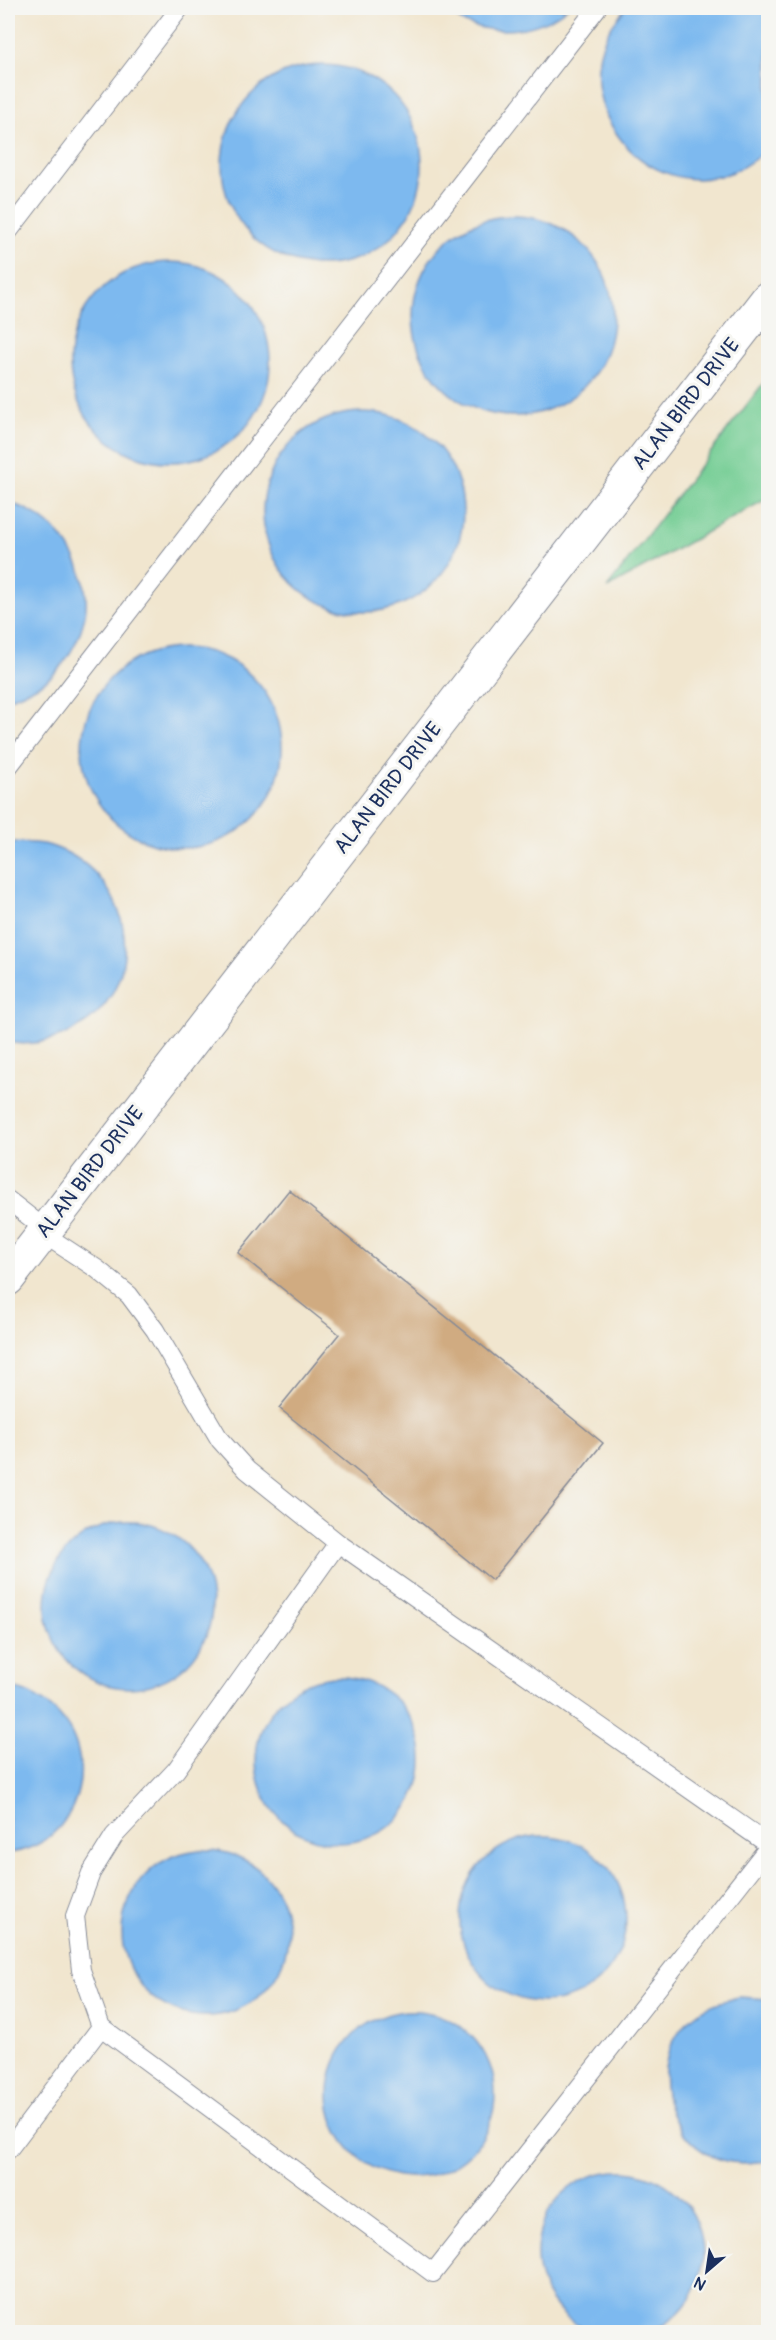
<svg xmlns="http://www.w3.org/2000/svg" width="776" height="2340" viewBox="0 0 776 2340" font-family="Pangolin,sans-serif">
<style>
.green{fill:#74cd94;stroke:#487e79;stroke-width:1.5}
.water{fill:#7db9ef;stroke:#4c74a6;stroke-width:1.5}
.building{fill:#d0ab81}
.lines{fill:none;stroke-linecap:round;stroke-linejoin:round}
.lane-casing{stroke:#868a96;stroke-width:20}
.street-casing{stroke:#868a96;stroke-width:35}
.lane{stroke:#fff;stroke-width:18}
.street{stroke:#fff;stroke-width:33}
.labels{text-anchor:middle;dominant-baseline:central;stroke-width:6;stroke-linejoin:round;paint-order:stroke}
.street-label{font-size:21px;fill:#1b2f5e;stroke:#f6f6f2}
</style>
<rect width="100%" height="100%" fill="#f6f6f2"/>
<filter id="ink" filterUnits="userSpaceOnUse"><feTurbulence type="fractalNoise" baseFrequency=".0167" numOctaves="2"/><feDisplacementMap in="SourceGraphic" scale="12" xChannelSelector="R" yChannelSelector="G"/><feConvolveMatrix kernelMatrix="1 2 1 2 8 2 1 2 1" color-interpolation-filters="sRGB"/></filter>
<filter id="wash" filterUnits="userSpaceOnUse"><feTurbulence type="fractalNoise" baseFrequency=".008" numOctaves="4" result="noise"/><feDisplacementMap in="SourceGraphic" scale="24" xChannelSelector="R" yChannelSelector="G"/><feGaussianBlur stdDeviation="1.35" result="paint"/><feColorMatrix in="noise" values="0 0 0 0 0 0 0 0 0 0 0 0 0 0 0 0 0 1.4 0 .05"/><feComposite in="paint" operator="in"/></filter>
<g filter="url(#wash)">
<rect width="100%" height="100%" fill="#f1e6cf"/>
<path class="green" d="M768,377V498L607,588Z"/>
<path class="water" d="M441,8H567C539,31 500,36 465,23C457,19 449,12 441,8Z
M625,8H768V149C754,161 739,171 721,176C641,196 572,106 607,34C611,25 620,16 625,8Z
M222 165a100 100 0 1 1 200 0a100 100 0 1 1-200 0Z
M413 316a100 100 0 1 1 200 0a100 100 0 1 1-200 0Z
M70 362a100 100 0 1 1 200 0a100 100 0 1 1-200 0Z
M263 512a100 100 0 1 1 200 0a100 100 0 1 1-200 0Z
M8,503C53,513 89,561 86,608C84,628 74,650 61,666C48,684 27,691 8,699Z
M82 748a100 100 0 1 1 200 0a100 100 0 1 1-200 0Z
M15,842C27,843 41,842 51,846C142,876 152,1001 61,1036C45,1042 25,1046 8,1042V844Z
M46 1605a83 83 0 1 1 166 0a83 83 0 1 1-166 0Z
M256 1760a83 83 0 1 1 166 0a83 83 0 1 1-166 0Z
M8,1688C25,1689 40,1698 53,1709C105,1756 79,1846 8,1853Z
M460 1919a83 83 0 1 1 166 0a83 83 0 1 1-166 0Z
M122 1933a83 83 0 1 1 166 0a83 83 0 1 1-166 0Z
M739,1997L768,1999V2161C750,2163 732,2165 714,2157C661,2134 647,2058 690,2019C703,2006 722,2001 739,1997Z
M329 2094a83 83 0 1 1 166 0a83 83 0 1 1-166 0Z
M537 2254a83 83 0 1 1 166 0a83 83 0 1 1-166 0Z"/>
<g id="blocks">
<path class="building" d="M289,1190L603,1443L492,1580L279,1408L339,1334L238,1253Z"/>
</g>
</g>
<g filter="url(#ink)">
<use href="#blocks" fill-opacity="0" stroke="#868a96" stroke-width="1.5"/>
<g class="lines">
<g class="lane-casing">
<path id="lane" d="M8,232L180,8
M8,767L597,8
M8,1200L45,1229
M42,1233L97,1269L129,1295L155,1330L220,1440L247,1470L338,1543L768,1844
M338,1543L176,1770L114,1836L91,1873L75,1916L81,1970L101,2027L433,2273L768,1848
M8,2150L101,2027"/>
</g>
<g class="street-casing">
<path id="street" d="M8,1279L768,298"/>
</g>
<use href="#lane" class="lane"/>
<use href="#street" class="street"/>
</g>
</g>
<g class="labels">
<g class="street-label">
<text transform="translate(686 404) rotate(-52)">ALAN BIRD DRIVE</text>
<text transform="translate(388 788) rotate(-52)">ALAN BIRD DRIVE</text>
<text transform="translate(90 1172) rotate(-52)">ALAN BIRD DRIVE</text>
</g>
</g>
<rect width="776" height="2340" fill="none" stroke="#f6f6f2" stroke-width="30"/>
<g transform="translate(707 2271) rotate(209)" stroke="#f6f6f2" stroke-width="4.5" paint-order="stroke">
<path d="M0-4.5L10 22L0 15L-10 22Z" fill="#1b2f5e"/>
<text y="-9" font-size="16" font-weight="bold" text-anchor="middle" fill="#1b2f5e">N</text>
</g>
</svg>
